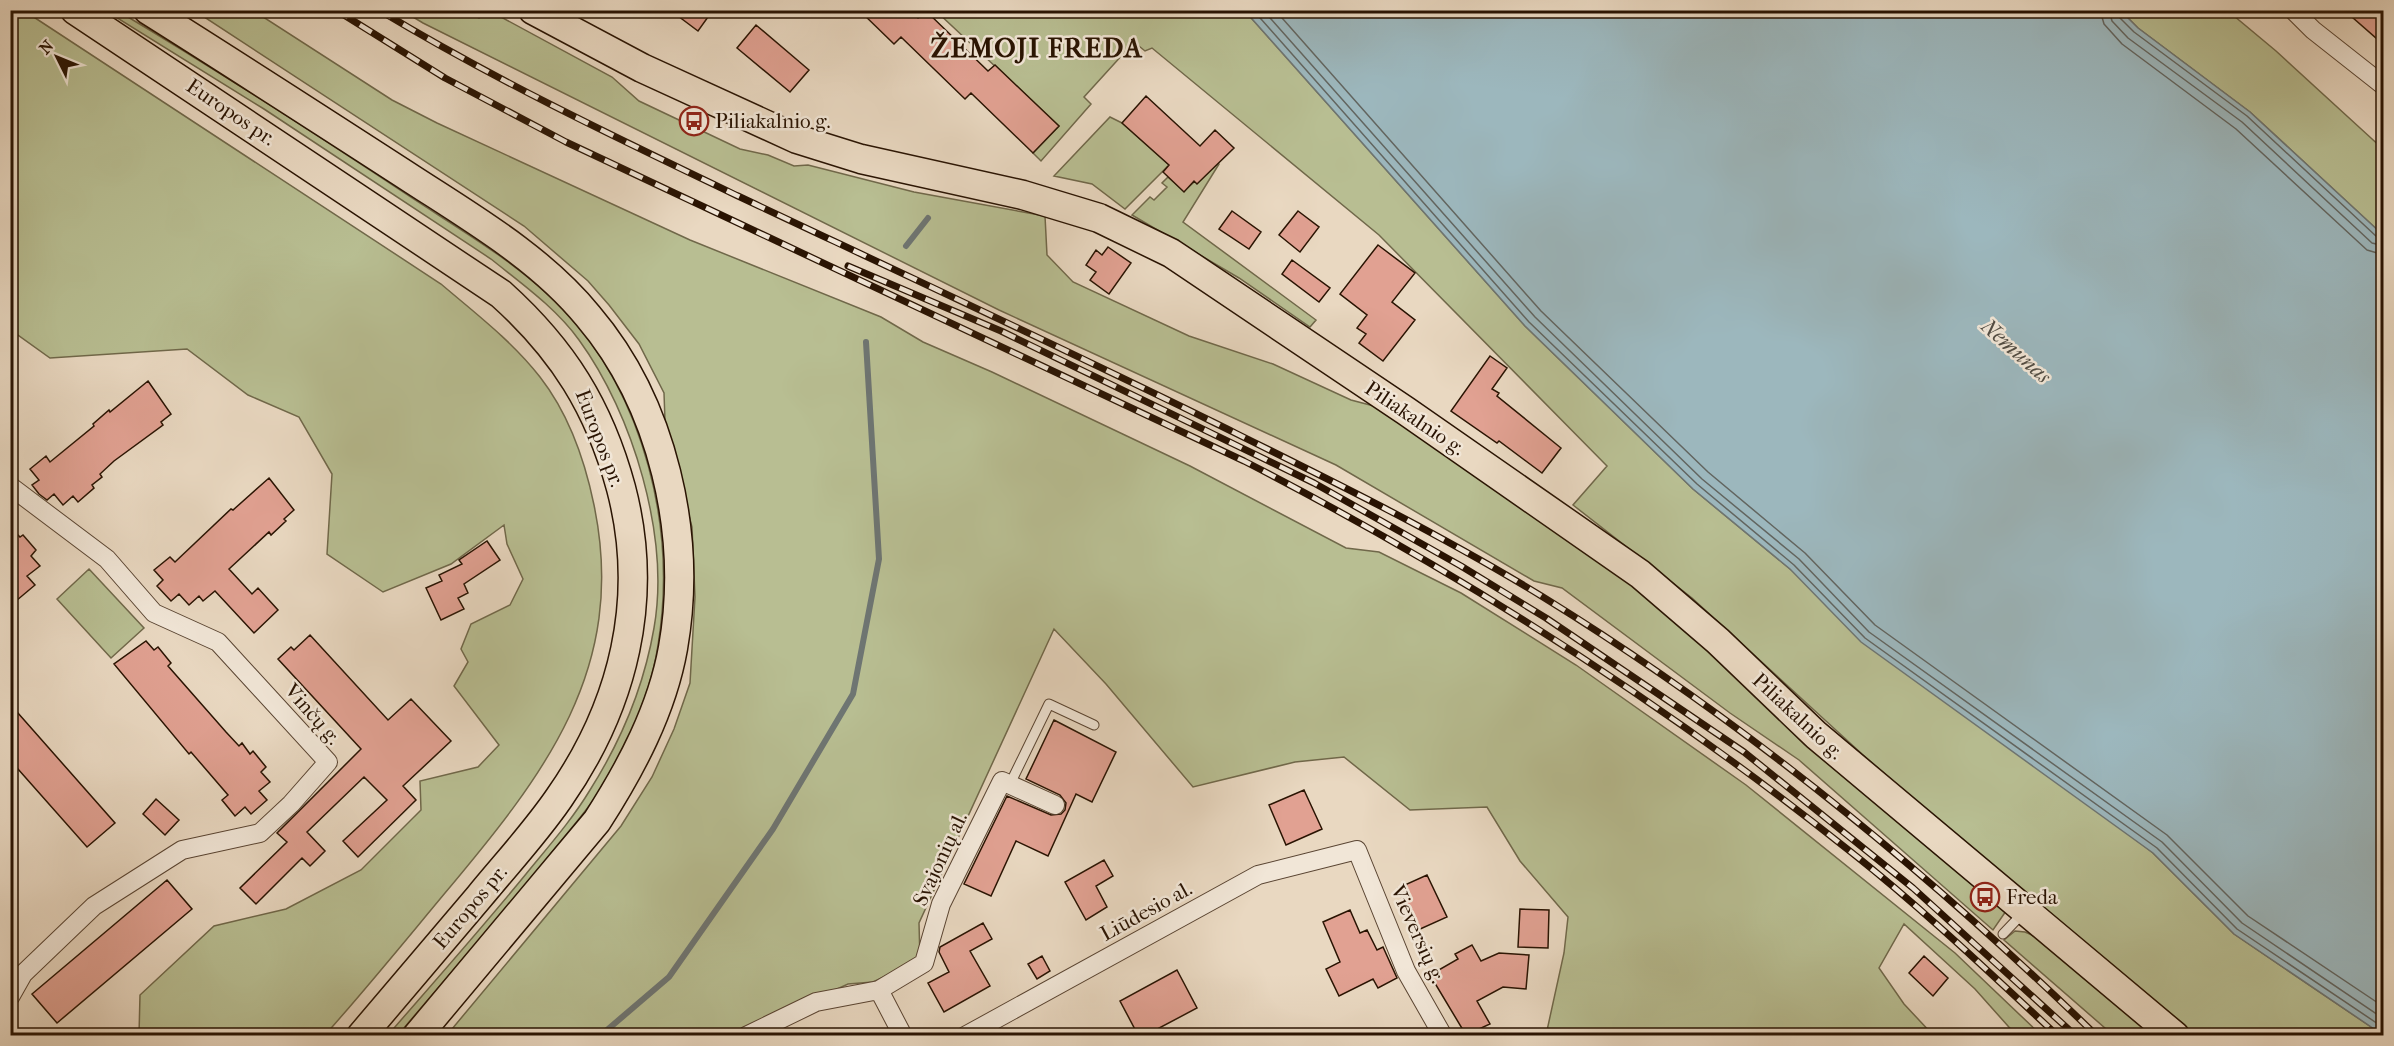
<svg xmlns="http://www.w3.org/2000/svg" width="2394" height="1046" viewBox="0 0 2394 1046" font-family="'IM FELL French Canon',serif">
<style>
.green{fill:#b8be92;stroke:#70684a;stroke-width:1.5}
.water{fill:#9cb7bd;stroke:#6e7572;stroke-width:1.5}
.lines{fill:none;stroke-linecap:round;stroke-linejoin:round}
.shore{stroke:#626560;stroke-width:1.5}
.stream{stroke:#6e7572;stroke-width:6}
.building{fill:#e1a192;stroke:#291302;stroke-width:1.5}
.lane-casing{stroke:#594432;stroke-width:11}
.street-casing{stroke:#594432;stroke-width:20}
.primary-casing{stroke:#291302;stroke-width:31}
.lane{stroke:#f1e6d7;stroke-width:9}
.street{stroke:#f1e6d7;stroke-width:18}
.primary{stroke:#e9d8c1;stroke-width:28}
.rail-casing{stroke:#291302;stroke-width:7}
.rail{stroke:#f1e6d7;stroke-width:4.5;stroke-dasharray:14;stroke-linecap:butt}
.labels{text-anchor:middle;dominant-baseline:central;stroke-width:5;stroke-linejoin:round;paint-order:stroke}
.street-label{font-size:21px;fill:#291302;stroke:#f1e6d7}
.poi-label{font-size:21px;fill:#291302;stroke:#f1e6d7;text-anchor:start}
.water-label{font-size:22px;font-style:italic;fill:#514c43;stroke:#f1e6d7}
.district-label{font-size:27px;font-weight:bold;letter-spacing:1.5px;fill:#291302;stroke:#f1e6d7}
</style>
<rect width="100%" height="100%" fill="#e9d8c1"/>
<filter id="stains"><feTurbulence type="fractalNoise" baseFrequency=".00333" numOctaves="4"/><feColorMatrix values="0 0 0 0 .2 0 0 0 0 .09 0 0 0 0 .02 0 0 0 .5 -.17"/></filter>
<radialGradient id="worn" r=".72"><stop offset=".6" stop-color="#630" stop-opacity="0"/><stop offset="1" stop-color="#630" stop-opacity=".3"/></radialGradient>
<path class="green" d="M23,10L441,284C475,313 512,341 540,377C568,413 585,461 594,505C628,669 544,775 445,893C405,941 366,989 325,1035H139L140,995L214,926L286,909L361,870L421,810L420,781L478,767L499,745L454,686L468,662L461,649L471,624L510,605L523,579L507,544L504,525L451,564L383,592L327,554L332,474L299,417L248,395L187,349L50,358L11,330L10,11Z
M106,11H118C217,70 313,132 409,196C462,231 520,264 564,310C645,397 677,529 658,645C652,686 633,731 614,767C597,800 571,828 549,856C500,917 448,976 398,1035H388C434,982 481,929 526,874C548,847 572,820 590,790C621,741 644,686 654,628C670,537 633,414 579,340C556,308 522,284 491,259L264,109Z
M195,11H254L392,100L437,123L690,240L881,317L923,342L992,372L1190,466L1346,548L1379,552L1461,593L1576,665L1746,785L1955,953L2041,1035H2016L1975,989L1904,924L1879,968L1904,1004L1933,1035H1546L1564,953L1568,917L1520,861L1487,807L1410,810L1344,757L1295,762L1193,787L1106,684L1054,629L919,923L920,960L873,982L848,984L736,1035H447L621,826L652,777L674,729L690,683L695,597L692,527L665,421L664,393L639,344L609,305L588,281L524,226Z
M403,11H466L479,18L484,11H490L612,77L639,101L740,149L768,155L794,166L808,165L914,192L1045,216L1047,255L1073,282L1189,336L1273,364L1351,400L1389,410L1634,577L2006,911L1993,930L1799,760L1730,713L1562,588L1534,581L1336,465L999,310L423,23Z
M936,11H1245L1525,326L1693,489L1790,569L2153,853L2234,934L2383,1035H2195L2073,938L1862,754L1692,598L1573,505L1607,466L1379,235L1152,48L1145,51L1134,42L1084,97L1091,104L1041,161L1033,153L1059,126Z
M2121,11H2228L2276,51L2383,149V235L2250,112L2138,28Z
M1110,117L1122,123L1169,165L1125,209L1092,184L1054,176Z
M1217,162L1219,164L1183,222L1316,320L1310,327L1239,278L1132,215L1150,197L1154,200L1167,187L1162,183L1168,177L1184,191Z
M89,569L144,628L111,658L57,599Z
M2015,931L2025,932L2041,939L2154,1035H2113L2004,940Z"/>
<path class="water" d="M1245,11H2121L2138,28L2250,112L2383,235V1035L2234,934L2153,853L1861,642L1790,569L1693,489L1525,326Z"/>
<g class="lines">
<path class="shore" d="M1253,10L1529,322L1697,484L1794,565L1865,638L2157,848L2237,929L2384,1028
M1263,10L1535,317L1702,479L1799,559L1869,632L2162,842L2242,923L2384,1019
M1275,10L1541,311L1708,472L1805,553L1875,625L2167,835L2248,916L2384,1007
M2100,10L2104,24L2122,44L2236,129L2367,250L2384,255
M2109,10L2112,21L2128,38L2242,122L2372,243L2384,246
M2117,10L2118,16L2134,32L2247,116L2377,237L2384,239"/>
<path class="stream" d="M906,246L928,218
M600,1036L669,977L773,829L853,694L879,559L866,342"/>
</g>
<path class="building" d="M670,10H713L698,31Z
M859,10H910L918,18L925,10L988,71L995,65L1059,126L1033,153L971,93L965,99L901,37L894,44Z
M2344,10H2377L2384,16V45Z
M756,25L809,70L790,92L737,48Z
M1146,96L1200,146L1215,130L1234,148L1197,184L1194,181L1184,192L1163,172L1169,165L1122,123Z
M1232,211L1261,232L1249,249L1219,229Z
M1298,211L1319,227L1300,252L1279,235Z
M1378,245L1415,273L1392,302L1415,320L1383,361L1359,343L1366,334L1357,328L1367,315L1340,294Z
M1108,247L1131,263L1109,294L1090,280L1096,272L1086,265L1096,250L1102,255Z
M1292,260L1330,288L1319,302L1282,274Z
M1490,356L1507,368L1492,389L1499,393L1497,396L1561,448L1542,473L1499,441L1497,443L1451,411Z
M148,381L171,414L161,422L163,425L114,461L100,474L102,477L92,485L94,488L78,502L73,496L63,505L54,494L47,500L39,494L32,485L39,480L30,469L46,456L50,462L94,426L93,424L109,410L110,412Z
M269,478L294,510L284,519L286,521L271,535L269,532L229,569L252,594L258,588L278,610L254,633L215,591L203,601L199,596L189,605L179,594L171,601L157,586L163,580L154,570L170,557L175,562L231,509L233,510Z
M10,527L20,537L23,535L36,550L31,556L40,566L27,576L35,585L10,606Z
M487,541L500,560L464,584L468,593L458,598L464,609L441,620L426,588L442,581L439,575L462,564L459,560Z
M310,635L388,720L411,699L451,741L403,786L416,800L358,857L343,841L387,800L364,777L307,832L325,851L310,866L302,858L256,904L240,888L287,842L277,833L361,749L278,659L291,647L294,650Z
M146,641L154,650L158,647L171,663L168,666L226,732L239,746L242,743L250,754L253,751L266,767L261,772L270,782L259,791L267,800L251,814L245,807L235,816L222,800L228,795L191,752L189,754L114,664Z
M10,704L115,823L87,847L10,760Z
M1054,720L1116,752L1092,802L1076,794L1048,856L1016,841L991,896L964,884L1007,796L1051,815L1061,814L1065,810L1066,803L1060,795L1026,779Z
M1304,790L1322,829L1286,845L1269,805Z
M156,799L179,820L165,835L143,814Z
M1104,860L1113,876L1096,886L1107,907L1086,920L1065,882Z
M1427,875L1447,917L1418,930L1398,888Z
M167,880L192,909L57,1023L32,994Z
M1520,909L1549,910L1548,948L1518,947Z
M1350,910L1360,933L1367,930L1377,950L1383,947L1397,978L1378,988L1373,979L1339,996L1326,969L1340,962L1323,922Z
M983,923L992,939L970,951L990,986L944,1012L928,983L949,972L939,952L940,947Z
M1472,945L1481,961L1499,953L1529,955L1526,989L1503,987L1477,1001L1490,1024L1466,1035L1430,975L1458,959L1455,954Z
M1042,956L1050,971L1037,979L1028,964Z
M1924,956L1948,978L1933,996L1909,973Z
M1177,970L1197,1008L1146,1035H1138L1120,1001Z"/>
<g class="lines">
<g class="lane-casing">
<path id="lane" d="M1010,784L1049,704L1094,725
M2003,934L2024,912"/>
</g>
<g class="street-casing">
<path id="street" d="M2293,10L2313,30L2384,86
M10,486L107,559L154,613L218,642L328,762L291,804L260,833L182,850L94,906L23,974L10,997
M879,990L924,963L941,904L1002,781L1055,805
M746,1036L816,1002L879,990L903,1036
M965,1036L1258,875L1357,850L1406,971L1443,1036"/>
</g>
<g class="primary-casing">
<path id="primary" d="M75,10L501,294C563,350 599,407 621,488C650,598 624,705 559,798C535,833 506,864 479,897C440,943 401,989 361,1036
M148,10C234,64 319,119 404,174C468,216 539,256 588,316C663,404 693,535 673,648C662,710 631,768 597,821L417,1036
M533,10L642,68L797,139L861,159L1023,195L1099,218L1171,253L1406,411L1640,574L1718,641L1816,735L2175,1036"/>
</g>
<use href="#lane" class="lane"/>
<use href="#street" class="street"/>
<use href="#primary" class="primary"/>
<g class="rail-casing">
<path id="rail" d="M336,10L445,78L566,142L1244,461C1458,571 1663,702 1851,852C1923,909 1990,973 2058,1036
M379,10C495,80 617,138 738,196C897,271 1056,345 1213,422C1324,477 1437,532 1543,597C1744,721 1928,872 2097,1036
M848,266L1001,331L1314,483L1461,566L1546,618L1744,752L1913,888L2076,1036"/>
</g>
<use href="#rail" class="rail"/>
</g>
<defs>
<g id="bus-ring" transform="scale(1.5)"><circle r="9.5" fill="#f1e6d7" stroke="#8f2418" stroke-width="1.5"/><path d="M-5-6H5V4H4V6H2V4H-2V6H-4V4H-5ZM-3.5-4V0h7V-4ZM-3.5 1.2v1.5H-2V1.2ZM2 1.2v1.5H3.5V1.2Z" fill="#8f2418"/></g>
</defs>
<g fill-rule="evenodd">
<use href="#bus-ring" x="694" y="121"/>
<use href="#bus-ring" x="1985" y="897"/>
</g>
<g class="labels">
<g class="street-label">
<text transform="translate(231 112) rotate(34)">Europos pr.</text>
<text transform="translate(1415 418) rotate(34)">Piliakalnio g.</text>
<text transform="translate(600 438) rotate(69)">Europos pr.</text>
<text transform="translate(313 714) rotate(49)">Vinčų g.</text>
<text transform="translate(1798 716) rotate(43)">Piliakalnio g.</text>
<text transform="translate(940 859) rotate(-65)">Svajonių al.</text>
<text transform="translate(470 907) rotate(-50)">Europos pr.</text>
<text transform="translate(1146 911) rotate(-29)">Liūdesio al.</text>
<text transform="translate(1418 934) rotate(66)">Vieversių g.</text>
</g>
<g class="poi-label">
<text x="715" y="121">Piliakalnio g.</text>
<text x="2006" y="897">Freda</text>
</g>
<g class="water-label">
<text transform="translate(2016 351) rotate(42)">Nemunas</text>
</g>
<g class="district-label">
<text x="1037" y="48">ŽEMOJI FREDA</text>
</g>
</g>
<rect width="2394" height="1046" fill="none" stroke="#e9d8c1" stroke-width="36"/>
<rect x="12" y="12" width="2370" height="1022" fill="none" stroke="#291302" stroke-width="3"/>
<rect x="18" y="18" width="2358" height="1010" fill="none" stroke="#291302" stroke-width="1.5"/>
<g transform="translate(57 57) rotate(313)" stroke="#f1e6d7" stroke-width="4.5" paint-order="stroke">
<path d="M0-4.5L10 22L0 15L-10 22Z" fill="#291302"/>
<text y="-9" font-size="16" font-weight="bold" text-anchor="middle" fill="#291302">N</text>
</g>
<rect width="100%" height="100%" filter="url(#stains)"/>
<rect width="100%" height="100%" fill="url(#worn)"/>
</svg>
